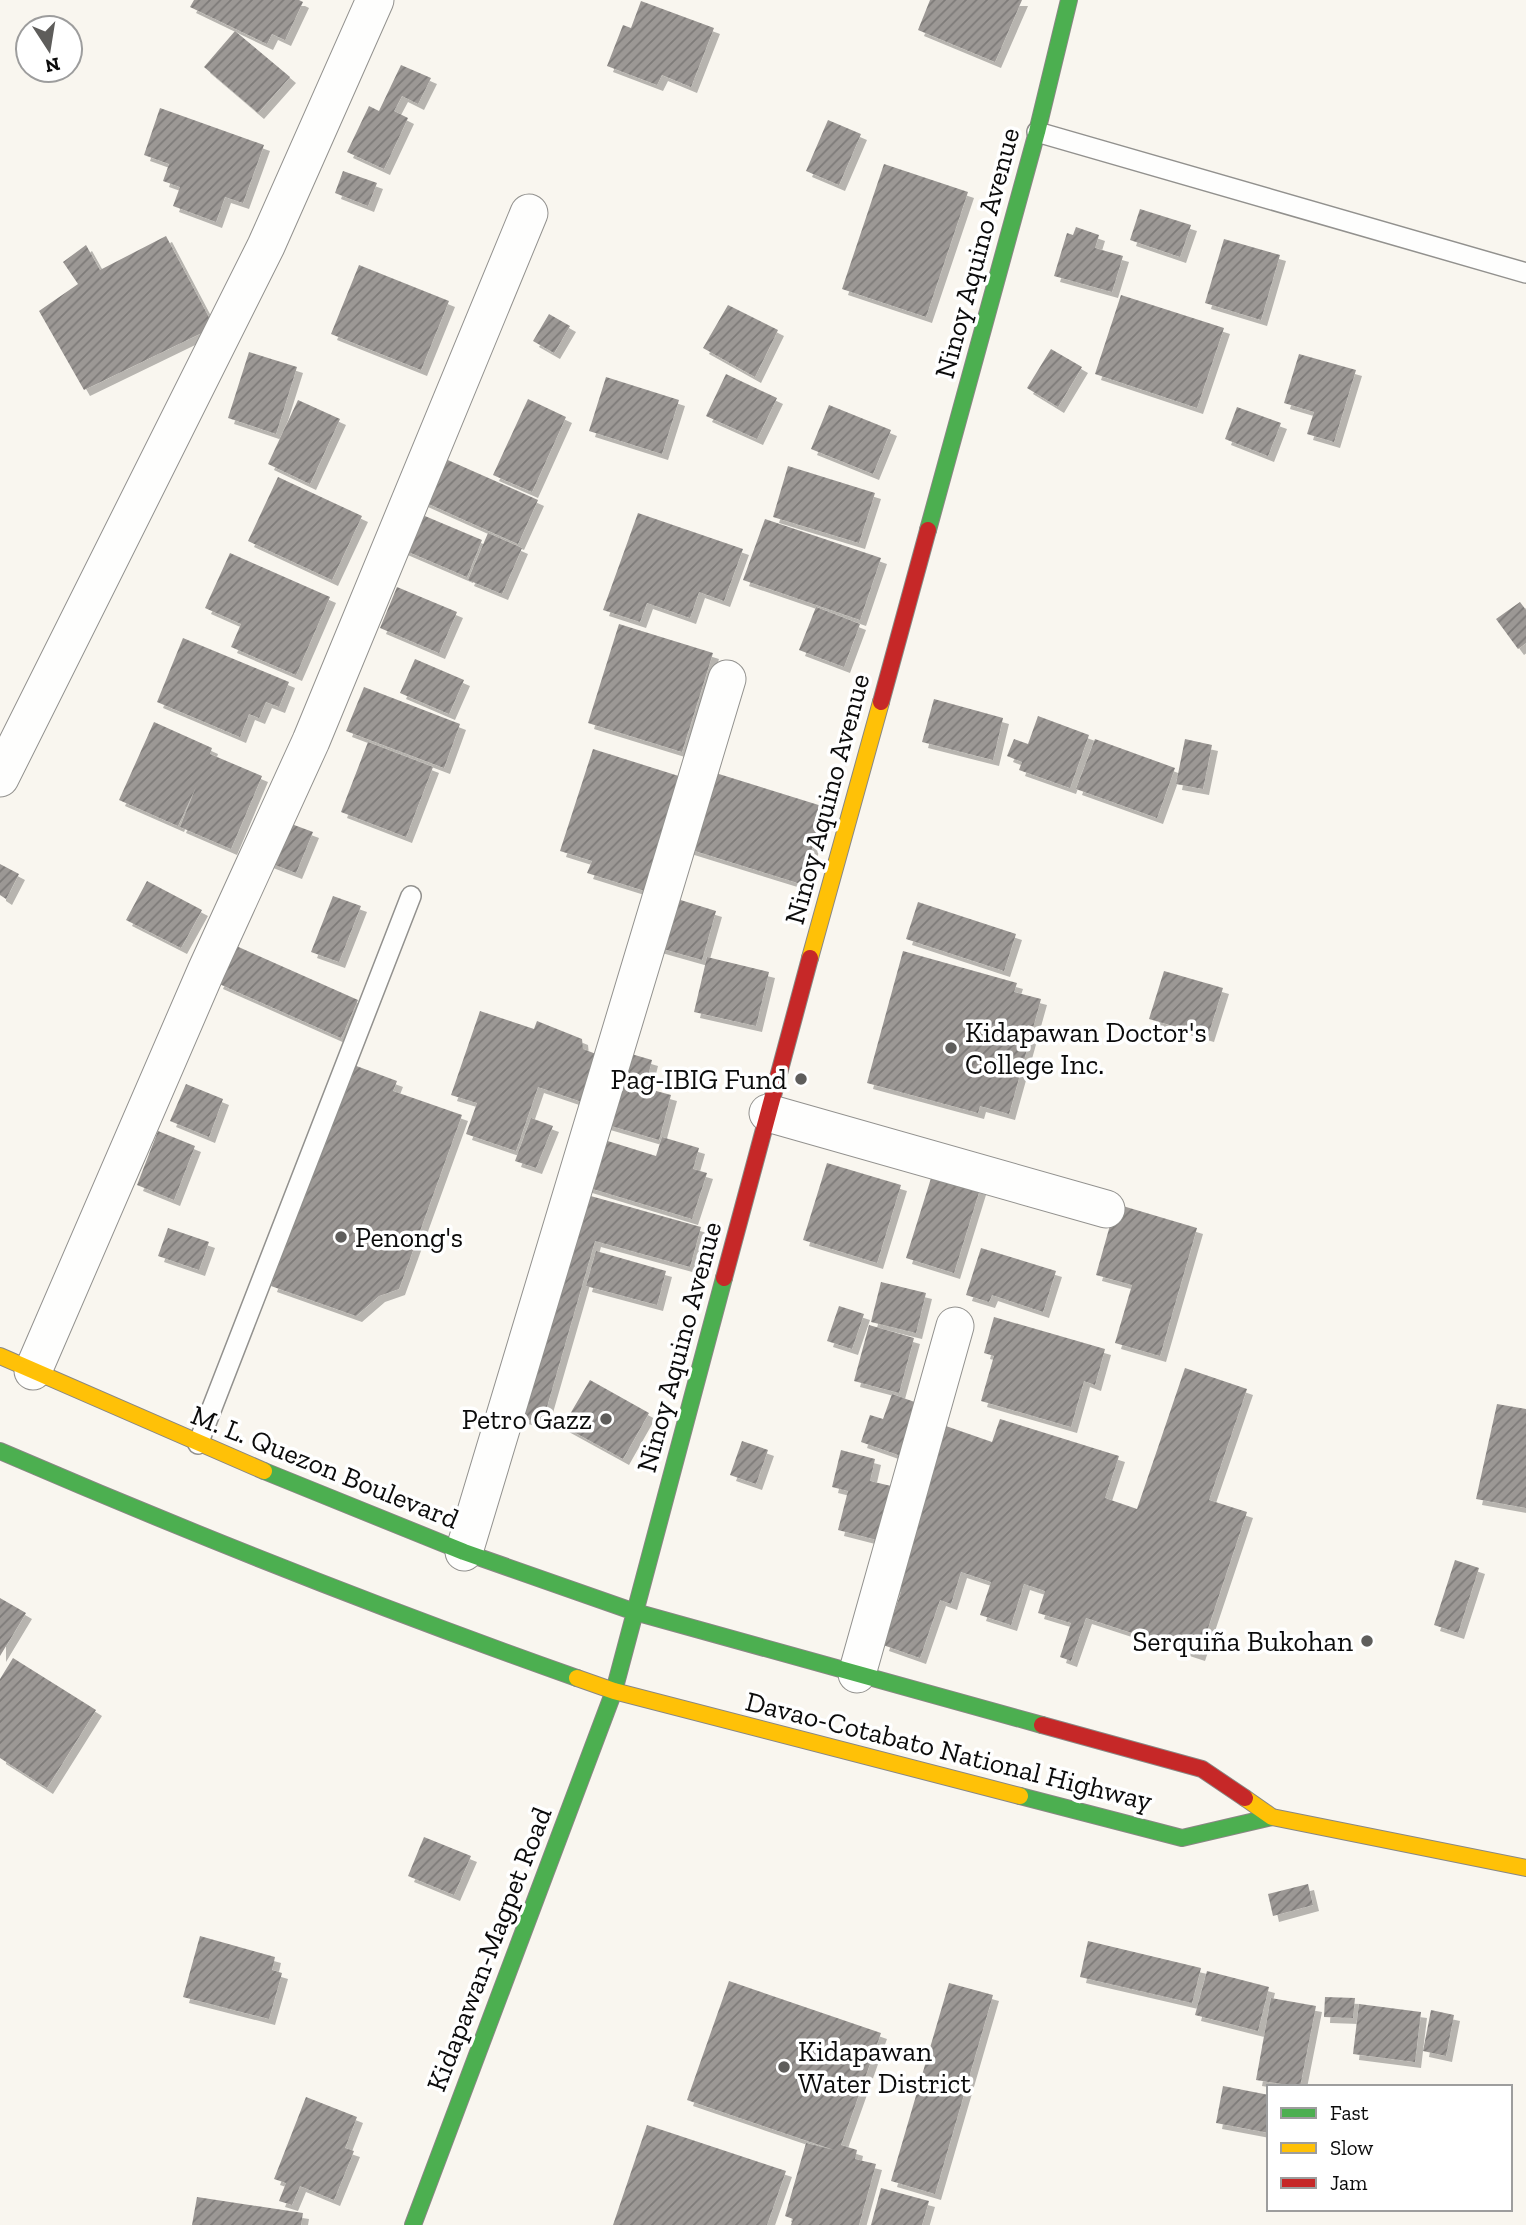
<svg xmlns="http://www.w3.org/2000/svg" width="1526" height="2225" viewBox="0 0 1526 2225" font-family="'Zilla Slab',serif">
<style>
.building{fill:url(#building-hatch);filter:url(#shadow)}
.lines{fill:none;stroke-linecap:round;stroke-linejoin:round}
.lane-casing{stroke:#92918e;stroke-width:22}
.street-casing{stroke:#92918e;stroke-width:39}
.fast-casing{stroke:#898784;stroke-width:18}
.slow-casing{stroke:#898784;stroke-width:18}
.jam-casing{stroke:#898784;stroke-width:18}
.lane{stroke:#fefefd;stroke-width:19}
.street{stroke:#fefefd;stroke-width:37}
.fast{stroke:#4caf50;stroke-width:16}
.slow{stroke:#ffc107;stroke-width:16}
.jam{stroke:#c62828;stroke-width:16}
.poi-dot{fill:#5e5d5b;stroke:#fff;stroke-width:2.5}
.labels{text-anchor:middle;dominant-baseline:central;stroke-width:7;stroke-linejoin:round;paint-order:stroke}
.street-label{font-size:28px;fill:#0b0b0b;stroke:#fff}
.poi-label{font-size:28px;fill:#0b0b0b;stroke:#fff;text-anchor:start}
</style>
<defs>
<pattern id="building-hatch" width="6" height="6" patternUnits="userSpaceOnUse" patternTransform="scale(1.75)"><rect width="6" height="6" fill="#9c9895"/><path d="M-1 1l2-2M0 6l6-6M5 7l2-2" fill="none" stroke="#7d7a78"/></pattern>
<filter id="shadow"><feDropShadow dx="6" dy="6" stdDeviation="0" flood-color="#0004"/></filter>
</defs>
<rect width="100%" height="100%" fill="#f9f6ef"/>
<path class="building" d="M194,0H299L303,2L285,40L272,34L267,44L190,7Z
M930,0H1022L995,62L918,30Z
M641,1L714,28L691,87L662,75L657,85L607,66L623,25L631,28Z
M235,31L290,77L258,113L204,67Z
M401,65L431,78L418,104L402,96L394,111L408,118L384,169L347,152L369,106L379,111Z
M160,108L264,145L243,203L225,197L216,222L173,206L180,187L163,181L169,164L144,155Z
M828,120L861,134L839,185L806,171Z
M884,164L968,192L926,317L842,289Z
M343,171L377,183L368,206L335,193Z
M1140,209L1191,225L1180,257L1130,240Z
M1076,227L1099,235L1095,248L1123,256L1112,292L1054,276L1067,233L1073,235Z
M166,236L214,327L84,390L39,311L78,284L63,262L86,245L100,270Z
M1224,239L1280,255L1261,320L1205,303Z
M359,265L449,301L421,370L331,334Z
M1121,295L1224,328L1197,408L1095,374Z
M728,305L778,330L755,377L703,348Z
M549,314L570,326L554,353L533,341Z
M1051,349L1082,367L1058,407L1027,388Z
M249,352L297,367L276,434L228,418Z
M1299,354L1356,370L1334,442L1307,434L1314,412L1284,403Z
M726,374L777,398L757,439L706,416Z
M606,377L679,400L662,454L589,431Z
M528,399L566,417L532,492L493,475Z
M298,400L340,419L310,484L268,464Z
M829,405L891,430L873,474L811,449Z
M1237,407L1281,423L1268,456L1225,439Z
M432,453L538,500L518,544L413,497Z
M788,466L875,493L859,543L773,517Z
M278,477L362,516L332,580L248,541Z
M413,511L482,540L467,577L397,547Z
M638,513L743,549L724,601L699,592L690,618L647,603L640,622L603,610Z
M765,519L881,558L860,620L743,580Z
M488,533L522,548L502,594L468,580Z
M230,553L330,597L296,675L231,647L241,624L205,608Z
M397,587L457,612L439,653L380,628Z
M1520,602L1526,610V643L1518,649L1496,619Z
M816,607L860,624L844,667L799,650Z
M619,624L713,653L682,752L588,723Z
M183,638L289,682L279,707L266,702L259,718L249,714L240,737L157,702Z
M415,659L464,680L449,714L400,693Z
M364,687L460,724L444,768L346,731Z
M934,699L1003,718L993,760L922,742Z
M1038,716L1089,735L1070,788L1019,770L1022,762L1007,756L1014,739L1028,744Z
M154,722L212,748L210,754L262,776L231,849L180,827L196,787L178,826L119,800Z
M1095,739L1175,768L1157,818L1076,789Z
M1185,739L1212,745L1203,789L1176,784Z
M368,742L433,767L406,837L341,812Z
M593,749L685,778L648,892L587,873L592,861L560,851Z
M706,770L825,807L801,884L682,847Z
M278,819L313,832L296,873L262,860Z
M0,864L19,874L6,899L0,895Z
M147,881L202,910L181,948L126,920Z
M333,896L361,906L339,962L311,952Z
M671,897L716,911L702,960L656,947Z
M918,902L1016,934L1004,971L906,939Z
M234,945L358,1000L341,1038L217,983Z
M903,951L1017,983L1014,992L1041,999L1009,1114L980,1106L978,1113L867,1083Z
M707,957L769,972L756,1026L694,1012Z
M1164,971L1223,988L1208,1036L1149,1019Z
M480,1011L534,1029L537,1021L582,1039L583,1049L596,1054L585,1103L538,1087L516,1151L466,1134L477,1103L451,1095Z
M621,1051L652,1060L645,1088L671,1095L659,1140L601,1123Z
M351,1064L397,1081L393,1091L462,1115L399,1289L379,1296L356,1316L271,1286Z
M186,1084L223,1099L209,1137L170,1121Z
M531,1118L553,1126L536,1168L515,1161Z
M158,1131L195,1146L174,1200L137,1185Z
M662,1137L699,1148L693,1169L707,1173L692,1219L583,1186L598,1138L656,1156Z
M827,1163L901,1185L877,1263L803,1240Z
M932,1175L980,1189L954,1273L906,1258Z
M580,1193L701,1227L690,1267L595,1241L542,1424L516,1416Z
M1116,1204L1197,1228L1160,1356L1115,1343L1132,1285L1096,1275Z
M168,1228L209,1242L199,1270L158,1256Z
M981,1248L1056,1271L1043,1312L992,1295L989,1302L966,1295Z
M596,1251L666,1271L657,1305L586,1286Z
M881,1282L926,1293L916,1333L871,1322Z
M839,1306L864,1314L852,1349L827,1341Z
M994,1317L1105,1349L1095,1385L1084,1381L1071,1427L981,1401L994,1356L984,1353Z
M869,1325L914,1338L899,1393L854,1381Z
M1185,1368L1247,1389L1209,1500L1247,1512L1199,1655L1086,1618L1071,1661L1060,1657L1071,1623L1038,1613L1045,1591L1024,1584L1011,1625L980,1615L991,1582L961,1572L951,1604L940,1600L920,1658L883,1645L901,1592L888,1589L943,1425L992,1442L1000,1419L1119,1456L1105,1498L1137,1509Z
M590,1380L649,1413L623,1459L563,1426Z
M892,1394L926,1406L907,1458L861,1442L870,1415L883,1419Z
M1497,1404L1526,1409V1508L1476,1499Z
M742,1441L768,1450L756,1484L730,1475Z
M841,1450L875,1459L870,1481L891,1486L877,1540L838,1530L848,1491L832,1487Z
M1455,1560L1479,1568L1458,1633L1434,1625Z
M0,1598L26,1613L0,1656Z
M13,1658L96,1710L47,1788L0,1758V1679Z
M424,1837L471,1856L454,1895L408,1876Z
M1308,1884L1313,1905L1273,1916L1268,1894Z
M200,1936L275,1957L272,1970L282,1973L269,2019L183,1997Z
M1088,1941L1201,1968L1192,2003L1080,1977Z
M1207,1971L1269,1987L1258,2031L1195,2015Z
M729,1981L881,2033L841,2145L857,2150L855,2159L876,2164L859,2225H791L793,2219L785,2216L806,2143L834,2150L687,2100Z
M949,1983L993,1995L935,2194L891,2181Z
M1325,1997L1355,1998L1353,2018L1324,2017Z
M1271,1998L1316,2006L1300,2087L1256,2080Z
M1359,2004L1421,2012L1415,2062L1353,2054Z
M1431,2010L1454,2015L1446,2056L1423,2051Z
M1223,2086L1269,2095V2133L1216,2123Z
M306,2097L357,2117L345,2148L354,2151L334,2200L300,2186L292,2205L279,2201L286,2183L274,2179Z
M647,2125L786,2171L767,2225H613Z
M881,2188L929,2201L922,2225H871Z
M197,2197L303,2213L301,2225H192Z"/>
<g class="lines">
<g class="lane-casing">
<path id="lane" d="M1037,132L1526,273
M198,1444L411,896"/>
</g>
<g class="street-casing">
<path id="street" d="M0,778L266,246L375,0
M768,1113L1106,1209
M33,1371L206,971L311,741L529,213
M464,1552L727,679
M857,1674L955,1326"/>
</g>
<g class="fast-casing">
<path id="fast" d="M928,530L1037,132L1069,0
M0,1451C190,1533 382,1609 577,1678
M264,1471L464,1552L635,1612L1042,1725
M614,1691L724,1278
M1020,1796L1182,1838L1272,1817
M413,2225L614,1691"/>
</g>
<g class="slow-casing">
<path id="slow" d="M810,958L881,702
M0,1356L264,1471
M577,1678L614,1691L1020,1796
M1245,1798L1272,1817L1526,1868"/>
</g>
<g class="jam-casing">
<path id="jam" d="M881,702L928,530
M724,1278L810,958
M1042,1725L1202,1769L1245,1798"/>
</g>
<use href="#lane" class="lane"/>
<use href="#street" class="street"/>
<use href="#fast" class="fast"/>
<use href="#slow" class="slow"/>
<use href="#jam" class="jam"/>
</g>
<g class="poi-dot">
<circle cx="951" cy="1048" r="7"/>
<circle cx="801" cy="1079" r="7"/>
<circle cx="341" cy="1237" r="7"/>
<circle cx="606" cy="1419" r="7"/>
<circle cx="1367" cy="1641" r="7"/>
<circle cx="784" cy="2067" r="7"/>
</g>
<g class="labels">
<g class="street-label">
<text transform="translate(977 253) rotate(-75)">Ninoy Aquino Avenue</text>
<text transform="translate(827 799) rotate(-75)">Ninoy Aquino Avenue</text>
<text transform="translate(679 1347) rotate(-75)">Ninoy Aquino Avenue</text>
<text transform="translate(325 1467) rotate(22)">M. L. Quezon Boulevard</text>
<text transform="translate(949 1751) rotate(14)">Davao-Cotabato National Highway</text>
<text transform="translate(489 1949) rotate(-69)">Kidapawan-Magpet Road</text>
</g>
<g class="poi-label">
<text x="965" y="1032">Kidapawan Doctor's<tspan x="965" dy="32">College Inc.</tspan></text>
<text x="787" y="1079" text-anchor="end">Pag-IBIG Fund</text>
<text x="355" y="1237">Penong's</text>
<text x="592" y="1419" text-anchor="end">Petro Gazz</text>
<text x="1353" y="1641" text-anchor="end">Serquiña Bukohan</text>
<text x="798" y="2051">Kidapawan<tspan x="798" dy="32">Water District</tspan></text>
</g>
</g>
<rect x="1267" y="2085" width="245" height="126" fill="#ffffff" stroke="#9d9d9d" stroke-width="2"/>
<rect x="1281" y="2108" width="35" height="10" fill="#4caf50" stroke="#9d9d9d" stroke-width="2"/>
<text x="1330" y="2120" font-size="21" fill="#0b0b0b">Fast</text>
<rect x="1281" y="2143" width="35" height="10" fill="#ffc107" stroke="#9d9d9d" stroke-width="2"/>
<text x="1330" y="2155" font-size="21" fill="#0b0b0b">Slow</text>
<rect x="1281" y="2178" width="35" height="10" fill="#c62828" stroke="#9d9d9d" stroke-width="2"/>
<text x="1330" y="2190" font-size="21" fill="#0b0b0b">Jam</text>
<g transform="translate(49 49) rotate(168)"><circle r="33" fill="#ffffff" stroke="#9d9d9d" stroke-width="2"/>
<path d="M0-5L12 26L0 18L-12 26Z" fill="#5e5d5b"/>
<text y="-10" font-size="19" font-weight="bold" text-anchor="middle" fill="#0b0b0b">N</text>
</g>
</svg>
